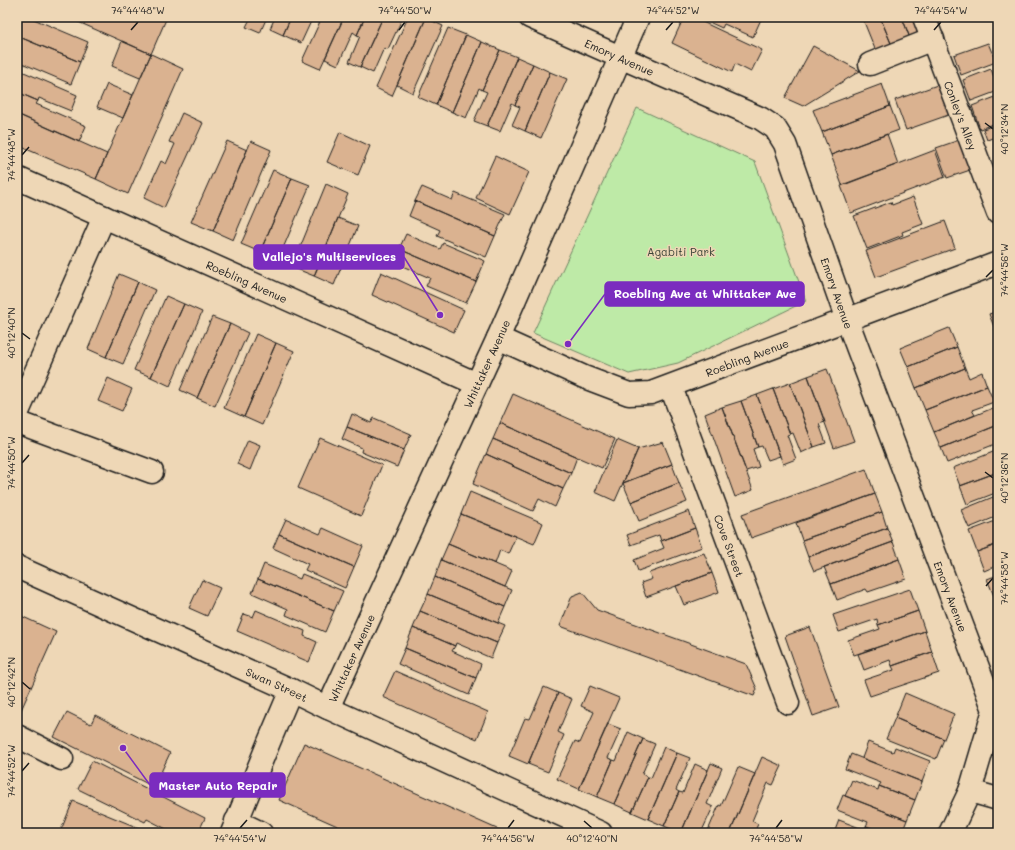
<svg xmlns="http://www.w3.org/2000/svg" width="1015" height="850" viewBox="0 0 1015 850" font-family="Mali,sans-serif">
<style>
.park{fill:#beeaa7;stroke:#6d8362}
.building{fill:#dab290;stroke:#1c1c1c}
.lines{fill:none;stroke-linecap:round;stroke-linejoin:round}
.minor-casing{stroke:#1c1c1c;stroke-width:25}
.minor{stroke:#eed7b6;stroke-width:22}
.ticks{fill:none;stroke:#1c1c1c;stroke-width:1.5}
.labels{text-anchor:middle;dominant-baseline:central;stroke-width:3;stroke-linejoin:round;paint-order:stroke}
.street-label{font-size:11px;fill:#1c1c1c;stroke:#eed7b6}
.park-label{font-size:11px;fill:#3c4538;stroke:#eed7b6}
.leader{fill:none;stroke:#7b2cbf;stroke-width:1.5}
.callout-dot{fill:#7b2cbf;stroke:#eed7b6;stroke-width:1.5}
.callout{fill:#7b2cbf;stroke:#7b2cbf;stroke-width:1.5}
.callout-label{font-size:12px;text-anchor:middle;font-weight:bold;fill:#fff}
.neatline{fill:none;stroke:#1c1c1c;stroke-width:1.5}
.ticks-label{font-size:10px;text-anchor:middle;fill:#1c1c1c}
</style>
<rect width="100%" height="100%" fill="#eed7b6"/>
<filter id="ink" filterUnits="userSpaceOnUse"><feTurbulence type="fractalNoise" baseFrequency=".025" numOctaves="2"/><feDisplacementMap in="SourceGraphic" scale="8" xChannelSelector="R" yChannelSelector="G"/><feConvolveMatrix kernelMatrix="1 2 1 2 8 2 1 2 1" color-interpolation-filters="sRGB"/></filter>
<g filter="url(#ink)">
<path class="park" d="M637,108L755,162L806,301L678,363L629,374L533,333Z"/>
<path class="building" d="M20,17H29L88,42L80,62L17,36V25Z
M67,17H167L151,54Z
M251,17H267L260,33L246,27Z
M275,17H291L283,35L270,29Z
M291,17H313L301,43L283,35Z
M322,17H344L320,69L302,61Z
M344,17H365L357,35L353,32L338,65L325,59Z
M365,17H383L360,67L349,62L360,36L357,35Z
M383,17H403L388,49L384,48L373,73L360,67Z
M408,17H423L426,18L392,96L376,88Z
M684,17H692L762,50L751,72L735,64L732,72L672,43Z
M698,17H762L753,37L724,24L722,28Z
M862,17H880L893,48L877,54Z
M880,17H902L911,41L893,48Z
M902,17H919L926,35L911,41Z
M426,18L443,26L413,93L397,85Z
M448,28L466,35L436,105L418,97Z
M466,35L482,42L452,112L436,105Z
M17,36L80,62L71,84L17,61Z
M122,41L151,54L140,78L112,66Z
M482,42L500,50L482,90L479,88L466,118L452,112Z
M988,43L996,62L961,75L954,55Z
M813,46L860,71L803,106L785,98Z
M500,50L517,57L487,126L474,121L487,92L482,90Z
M151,54L183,69L128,194L96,179Z
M517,57L533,64L515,105L512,103L500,131L487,126Z
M533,64L550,72L525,131L512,125L520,107L515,105Z
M17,69L77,95L71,111L39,98L38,101L17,92Z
M991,69L998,88V91L971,101L963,80Z
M550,72L567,79L541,138L525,131Z
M943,83L954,113L906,130L895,100Z
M107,84L133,95L123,118L97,107Z
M882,84L890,106L822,132L813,110Z
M17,92L38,101L36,104L86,126L79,142L17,114Z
M998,96V122L980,129L972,106Z
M890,106L899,130L831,155L822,132Z
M182,113L203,123L164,208L144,198L161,161L166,164L175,144L169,142Z
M17,114L107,154L96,179L17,145Z
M998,124V136L987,140L983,129Z
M340,132L370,146L358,175L327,162Z
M887,134L898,164L842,185L831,155Z
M965,138L976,168L947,178L936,148Z
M227,141L247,150L213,231L191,222Z
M251,141L271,150L233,240L213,231Z
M935,150L945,177L851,213L841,186Z
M495,156L529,172L510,214L476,198Z
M273,170L292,178L260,252L241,244Z
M292,178L310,185L278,260L260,252Z
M326,184L348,194L314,276L292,267Z
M422,187L452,200L455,193L505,214L495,236L415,201Z
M913,197L923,224L902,232L903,235L867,249L854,216L891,202L892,205Z
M415,201L495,236L486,257L437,236L440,230L409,216Z
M338,218L358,226L334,285L314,276Z
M945,221L955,248L876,277L866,251Z
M406,234L440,249L443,243L485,261L476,282L399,249Z
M399,249L476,282L466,303L426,286L430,278L393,262Z
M381,272L464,310L454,332L372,295Z
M119,274L138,282L106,357L88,349Z
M138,282L155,290L123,364L106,357Z
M166,296L184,304L151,377L134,370Z
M184,304L202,312L170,386L151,377Z
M998,311V337L989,314Z
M212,317L230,324L197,398L180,390Z
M230,324L248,333L215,406L197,398Z
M949,328L957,347L908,367L900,348Z
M256,334L276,343L244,417L224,408Z
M276,343L294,351L262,425L244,417Z
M957,347L965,368L916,388L908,367Z
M965,368L969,378L982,372L987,386L925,410L916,388Z
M827,369L854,441L834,448L808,376Z
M808,376L825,422L819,424L826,443L814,447L790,383Z
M108,378L132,389L122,411L98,401Z
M790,383L814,447L801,453L793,433L790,434L773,389Z
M987,386L994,402L972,410L975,415L934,432L925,410Z
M773,389L790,434L787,435L796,459L783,464L757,395Z
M513,394L615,439L602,468L500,423Z
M757,395L780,456L768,460L762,446L758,447L741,401Z
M741,401L758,447L753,449L759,467L746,471L722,407Z
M998,406V425L941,448L934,432Z
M722,407L753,490L735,497L705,414Z
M352,414L371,423L374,418L411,434L404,450L347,427Z
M500,423L577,457L571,473L493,439Z
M998,425V443L947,463L941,448Z
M347,427L404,450L397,467L361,452L362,448L342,439Z
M320,438L382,465L361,516L298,488Z
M493,439L571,473L563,489L486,454Z
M248,440L260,445L250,470L237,464Z
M617,440L638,449L615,501L595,492Z
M663,442L672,464L623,483L638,449Z
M998,450V472L960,486L953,468Z
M486,454L563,489L555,507L539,499L533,511L473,484Z
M672,464L679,483L631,502L623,483Z
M866,469L875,494L751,538L742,514Z
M998,472V492L967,504L960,486Z
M679,483L687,502L639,521L631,502Z
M470,492L543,523L534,544L461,514Z
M875,494L882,512L802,540L796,523Z
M998,495V516L969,528L961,510Z
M689,511L695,528L661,541L659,535L631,545L627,535Z
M882,512L887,528L808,557L802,540Z
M461,514L516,536L508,554L500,550L495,564L448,544Z
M286,519L320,534L323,528L363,546L354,567L279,534Z
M998,520V544L977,552L969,531Z
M695,528L702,547L638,571L634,560L664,548L661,541Z
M887,528L893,542L814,571L808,557Z
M279,534L354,567L345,588L305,570L308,564L273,548Z
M893,542L899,559L831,584L824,567Z
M448,544L512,571L505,587L441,560Z
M998,544V565L984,571L977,552Z
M704,553L712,573L646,597L641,583L652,579L649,573Z
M899,559L906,579L868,592L866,589L837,600L831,584Z
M441,560L512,590L505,607L435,577Z
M264,564L300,579L302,574L343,591L334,611L258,579Z
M712,573L719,592L684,605L676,586Z
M998,575V595L994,596L987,579Z
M435,577L505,607L498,623L428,594Z
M258,579L334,611L325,632L286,615L288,609L252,593Z
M202,580L220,588L207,616L189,608Z
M910,589L918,611L878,625L877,619L839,632L833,615Z
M582,592L597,610L746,664L757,689L754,696L560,626L572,596Z
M428,594L505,626L497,643L420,611Z
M256,610L305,631L304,636L317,642L309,662L237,631L244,614L253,617Z
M420,611L497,643L491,658L456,643L455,646L413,628Z
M918,611L925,631L854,655L848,640L880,629L878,625Z
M19,615L56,632L17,719V621Z
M810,627L839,707L813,716L785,636Z
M413,628L455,646L452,651L481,664L476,678L405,648Z
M925,631L932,652L892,666L890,660L864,670L858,654Z
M405,648L476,678L469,695L398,664Z
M932,652L939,673L870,696L864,680L894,670L892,666Z
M395,671L488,712L477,739L383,697Z
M590,686L619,698L579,789L557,779L575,741L580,743L594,712L581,706Z
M544,687L558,693L528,764L509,756L525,718L530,719Z
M558,693L572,699L558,732L564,735L548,772L528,764Z
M905,693L954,714L944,739L895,718Z
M67,712L91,724L95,715L170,753L154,787L54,737Z
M895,718L944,739L936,759L886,739Z
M608,724L621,729L608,758L613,760L597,797L579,789Z
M628,732L643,739L614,804L597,797L613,760L616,761Z
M643,739L655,744L642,774L648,777L632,812L614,804Z
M868,742L893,752L895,747L930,761L922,782L862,758Z
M304,743L506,833H353L279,800Z
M664,747L677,753L648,819L632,812L648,777L651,778Z
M677,753L690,758L676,790L679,792L664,826L648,819Z
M851,754L922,782L915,800L879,786L881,783L845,769Z
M762,757L782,766L773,785L768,783L752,821L758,824L754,833H730Z
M92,761L205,818L198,833H174L147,819L145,822L78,789Z
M711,763L722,768L707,804L713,807L701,833H681Z
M695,764L708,770L681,833L664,826L679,792L683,793Z
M738,767L755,774L730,833H707L719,805L721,806Z
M852,780L878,790L879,786L915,800L907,820L845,796Z
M843,795L907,820L902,833H884L866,826L868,822L837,810Z
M73,801L151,833H70L61,830Z
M839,820L865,830L866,826L884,833H834Z"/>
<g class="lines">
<g class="minor-casing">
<g id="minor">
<path id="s1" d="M530,17L620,57L760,118L775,128L785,144L847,320L994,710L970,791L950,833"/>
<path id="s2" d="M924,17L998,213"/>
<path d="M870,64L933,39"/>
<path id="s3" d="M17,178L477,384"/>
<path id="s4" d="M498,338L584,377L629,394L651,393L998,263"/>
<path id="s5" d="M671,387L788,703"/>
<path d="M17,414L104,217"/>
<path d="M17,422L152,472"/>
<path id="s6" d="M17,567L291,690L328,708L601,833"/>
<path id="s7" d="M328,708L498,338L638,17"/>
<path d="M17,736L62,759"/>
<path d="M970,791L998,799"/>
<path d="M236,821L261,833"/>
<path d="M232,833L269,742L291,690"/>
</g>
</g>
<use href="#minor" class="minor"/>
</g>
</g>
<path class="ticks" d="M131,30L138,22M399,30L405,22M666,30L673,22M934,30L941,22M985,123L993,129M22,155L29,147M986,277L993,270M22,333L30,339M22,463L29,455M985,472L993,478M986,586L993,578M22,682L30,689M22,771L29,763M584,821L592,828M240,828L247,820M508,828L514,820M776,828L782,820"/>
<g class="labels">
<g class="street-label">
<text stroke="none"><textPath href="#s1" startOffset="98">Emory Avenue</textPath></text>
<text stroke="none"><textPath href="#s2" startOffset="105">Conley's Alley</textPath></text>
<text stroke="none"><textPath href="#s3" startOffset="252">Roebling Avenue</textPath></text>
<text stroke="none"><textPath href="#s1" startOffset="446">Emory Avenue</textPath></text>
<text stroke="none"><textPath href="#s4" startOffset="267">Roebling Avenue</textPath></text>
<text stroke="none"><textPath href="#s7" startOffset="379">Whittaker Avenue</textPath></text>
<text stroke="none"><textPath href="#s5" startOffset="169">Cove Street</textPath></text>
<text stroke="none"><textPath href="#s1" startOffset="770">Emory Avenue</textPath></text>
<text stroke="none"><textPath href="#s7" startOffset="55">Whittaker Avenue</textPath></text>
<text stroke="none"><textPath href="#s6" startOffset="285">Swan Street</textPath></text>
</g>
<g class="park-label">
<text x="681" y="251">Agabiti Park</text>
</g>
</g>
<path class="leader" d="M440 315L404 257M568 344L605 294M123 748L150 785"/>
<g class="callout-dot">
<circle cx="440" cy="315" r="4"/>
<circle cx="568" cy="344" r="4"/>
<circle cx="123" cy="748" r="4"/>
</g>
<g class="callout">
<rect x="254" y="245" width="150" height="24" rx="4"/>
<rect x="605" y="282" width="199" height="24" rx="4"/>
<rect x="150" y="773" width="135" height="24" rx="4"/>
</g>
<g class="callout-label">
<text x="329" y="261">Vallejo's Multiservices</text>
<text x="705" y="298">Roebling Ave at Whittaker Ave</text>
<text x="218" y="790">Master Auto Repair</text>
</g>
<rect width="1015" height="850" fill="none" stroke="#eed7b6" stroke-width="44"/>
<rect x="22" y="22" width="971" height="806" class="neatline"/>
<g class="ticks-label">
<text x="138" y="14">74°44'48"W</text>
<text x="405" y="14">74°44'50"W</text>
<text x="673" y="14">74°44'52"W</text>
<text x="941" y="14">74°44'54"W</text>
<text transform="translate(1004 129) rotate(-90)" y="4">40°12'34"N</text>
<text transform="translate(11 155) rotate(-90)" y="4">74°44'48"W</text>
<text transform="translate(1004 270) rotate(-90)" y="4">74°44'56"W</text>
<text transform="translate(11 333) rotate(-90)" y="4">40°12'40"N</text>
<text transform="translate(11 463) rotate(-90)" y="4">74°44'50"W</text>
<text transform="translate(1004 478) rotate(-90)" y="4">40°12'36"N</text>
<text transform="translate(1004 578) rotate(-90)" y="4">74°44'58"W</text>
<text transform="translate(11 682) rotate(-90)" y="4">40°12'42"N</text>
<text transform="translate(11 771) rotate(-90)" y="4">74°44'52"W</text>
<text x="240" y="842">74°44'54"W</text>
<text x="508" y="842">74°44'56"W</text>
<text x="592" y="842">40°12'40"N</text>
<text x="776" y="842">74°44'58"W</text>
</g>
</svg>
